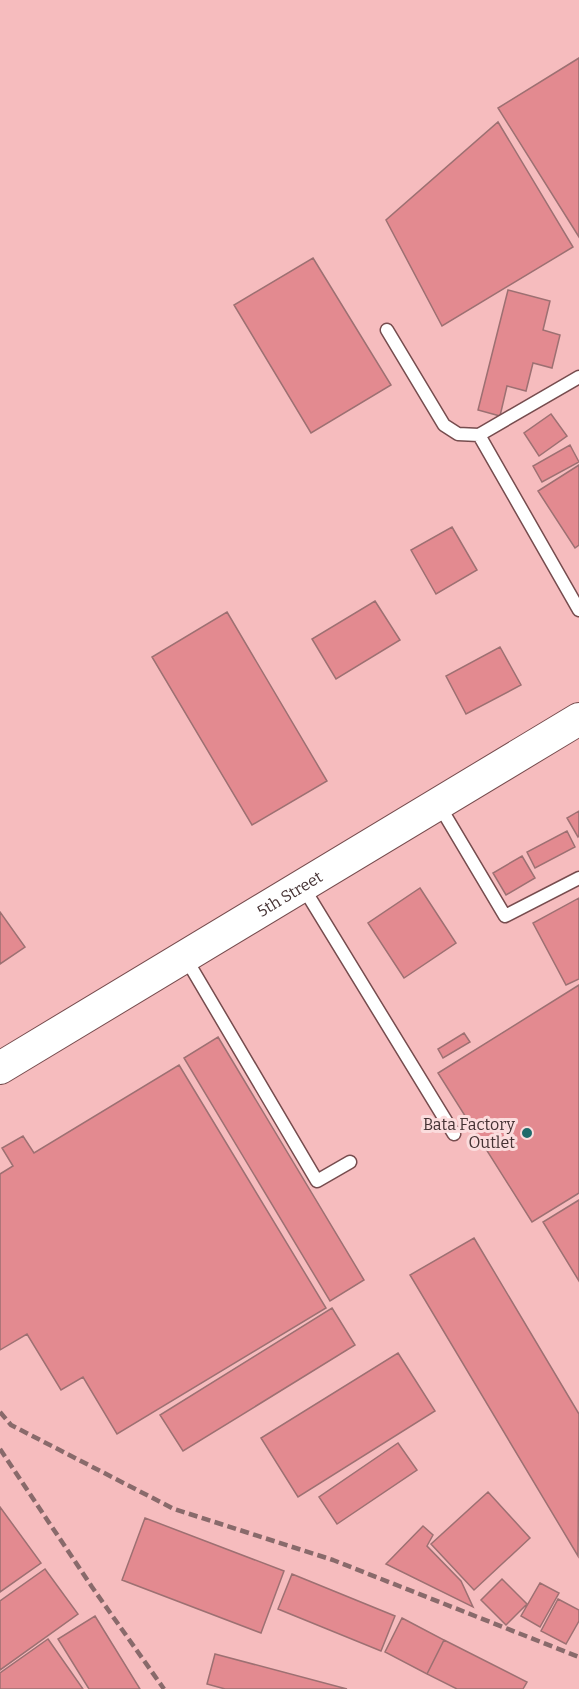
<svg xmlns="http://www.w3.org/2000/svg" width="579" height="1689" viewBox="0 0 579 1689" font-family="Bitter,serif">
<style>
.built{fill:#f6bcbe}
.building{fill:#e38a90;stroke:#9d7072;stroke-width:1.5}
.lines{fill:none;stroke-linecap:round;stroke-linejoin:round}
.service-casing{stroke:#764c4e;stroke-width:15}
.tertiary-casing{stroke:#764c4e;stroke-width:34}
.service{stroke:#fff;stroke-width:12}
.tertiary{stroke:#fff;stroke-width:32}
.rail{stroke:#896a6b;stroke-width:4.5;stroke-dasharray:9 4.5;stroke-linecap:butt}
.poi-dot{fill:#1e6b6b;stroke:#fbdcdd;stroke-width:2}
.labels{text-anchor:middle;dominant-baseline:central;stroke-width:6;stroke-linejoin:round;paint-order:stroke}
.street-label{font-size:16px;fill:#453233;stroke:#fbdcdd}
.poi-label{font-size:16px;fill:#453233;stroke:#fbdcdd;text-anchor:end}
</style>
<rect width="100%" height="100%" fill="#fbc9cb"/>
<path class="built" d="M0,0H579V1689H0Z"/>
<path class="building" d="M579,58V237L498,108Z
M498,122L573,247L442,326L386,220Z
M313,258L391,385L311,433L234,305Z
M508,290L550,301L543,330L560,335L552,368L533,363L526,391L507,386L500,416L478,410Z
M551,414L567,436L539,456L524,433Z
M570,445L579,462L542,482L533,466Z
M579,465V545L575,548L538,491Z
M452,527L477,570L436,594L411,550Z
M375,601L400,640L336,679L312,639Z
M227,612L327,781L252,825L152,657Z
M500,647L521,685L466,714L446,676Z
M579,811V836L578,837L567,818Z
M567,831L575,847L535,868L527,852Z
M522,856L535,878L506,895L493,873Z
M420,888L456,943L404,978L368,923Z
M579,898V979L566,985L533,923Z
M0,912L25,947L0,964Z
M579,985V1193L532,1222L438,1073Z
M464,1033L470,1042L443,1058L438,1049Z
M218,1037L364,1280L330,1301L184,1058Z
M179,1065L326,1308L117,1434L83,1377L61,1390L27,1334L0,1350V1174L13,1166L2,1148L23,1136L34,1153Z
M579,1200V1281L543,1222Z
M474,1238L579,1414L578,1556L410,1275Z
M332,1308L355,1345L183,1451L160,1415Z
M398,1353L435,1411L298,1497L261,1438Z
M398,1443L417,1470L337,1524L319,1497Z
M488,1492L530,1538L474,1590L431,1544Z
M0,1507L41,1563L0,1592Z
M145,1518L284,1571L261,1633L122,1580Z
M423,1526L433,1535L427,1546L461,1581L473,1607L386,1564Z
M45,1569L78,1614L0,1670V1601Z
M292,1574L395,1616L381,1651L278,1609Z
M502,1579L527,1604L506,1625L481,1600Z
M540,1583L559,1593L540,1627L521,1616Z
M558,1599L579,1610V1621L566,1644L541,1631Z
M95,1616L140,1689H89L58,1639Z
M402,1618L444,1640L427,1674L385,1652Z
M48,1639L83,1689H0V1673Z
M444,1640L527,1682L523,1689H457L427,1674Z
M215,1654L347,1689H225L207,1684Z"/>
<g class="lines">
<g class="service-casing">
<path id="service" d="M387,330L444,425L458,434L479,435
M579,377L479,435L579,610
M439,805L505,916L579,878
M303,887L454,1134
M185,957L317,1181L350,1162"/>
</g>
<g class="tertiary-casing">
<g id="tertiary">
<path id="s1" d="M0,1068L579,719"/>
</g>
</g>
<use href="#service" class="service"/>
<use href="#tertiary" class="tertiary"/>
<path class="rail" d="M0,1412L11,1425L174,1509L333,1560L579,1657
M0,1449L92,1587L164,1689"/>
</g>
<circle class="poi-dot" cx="527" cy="1133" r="6"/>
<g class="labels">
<g class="street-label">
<text stroke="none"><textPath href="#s1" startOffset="338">5th Street</textPath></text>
</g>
<g class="poi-label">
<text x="515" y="1124">Bata Factory<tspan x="515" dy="18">Outlet</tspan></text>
</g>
</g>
</svg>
